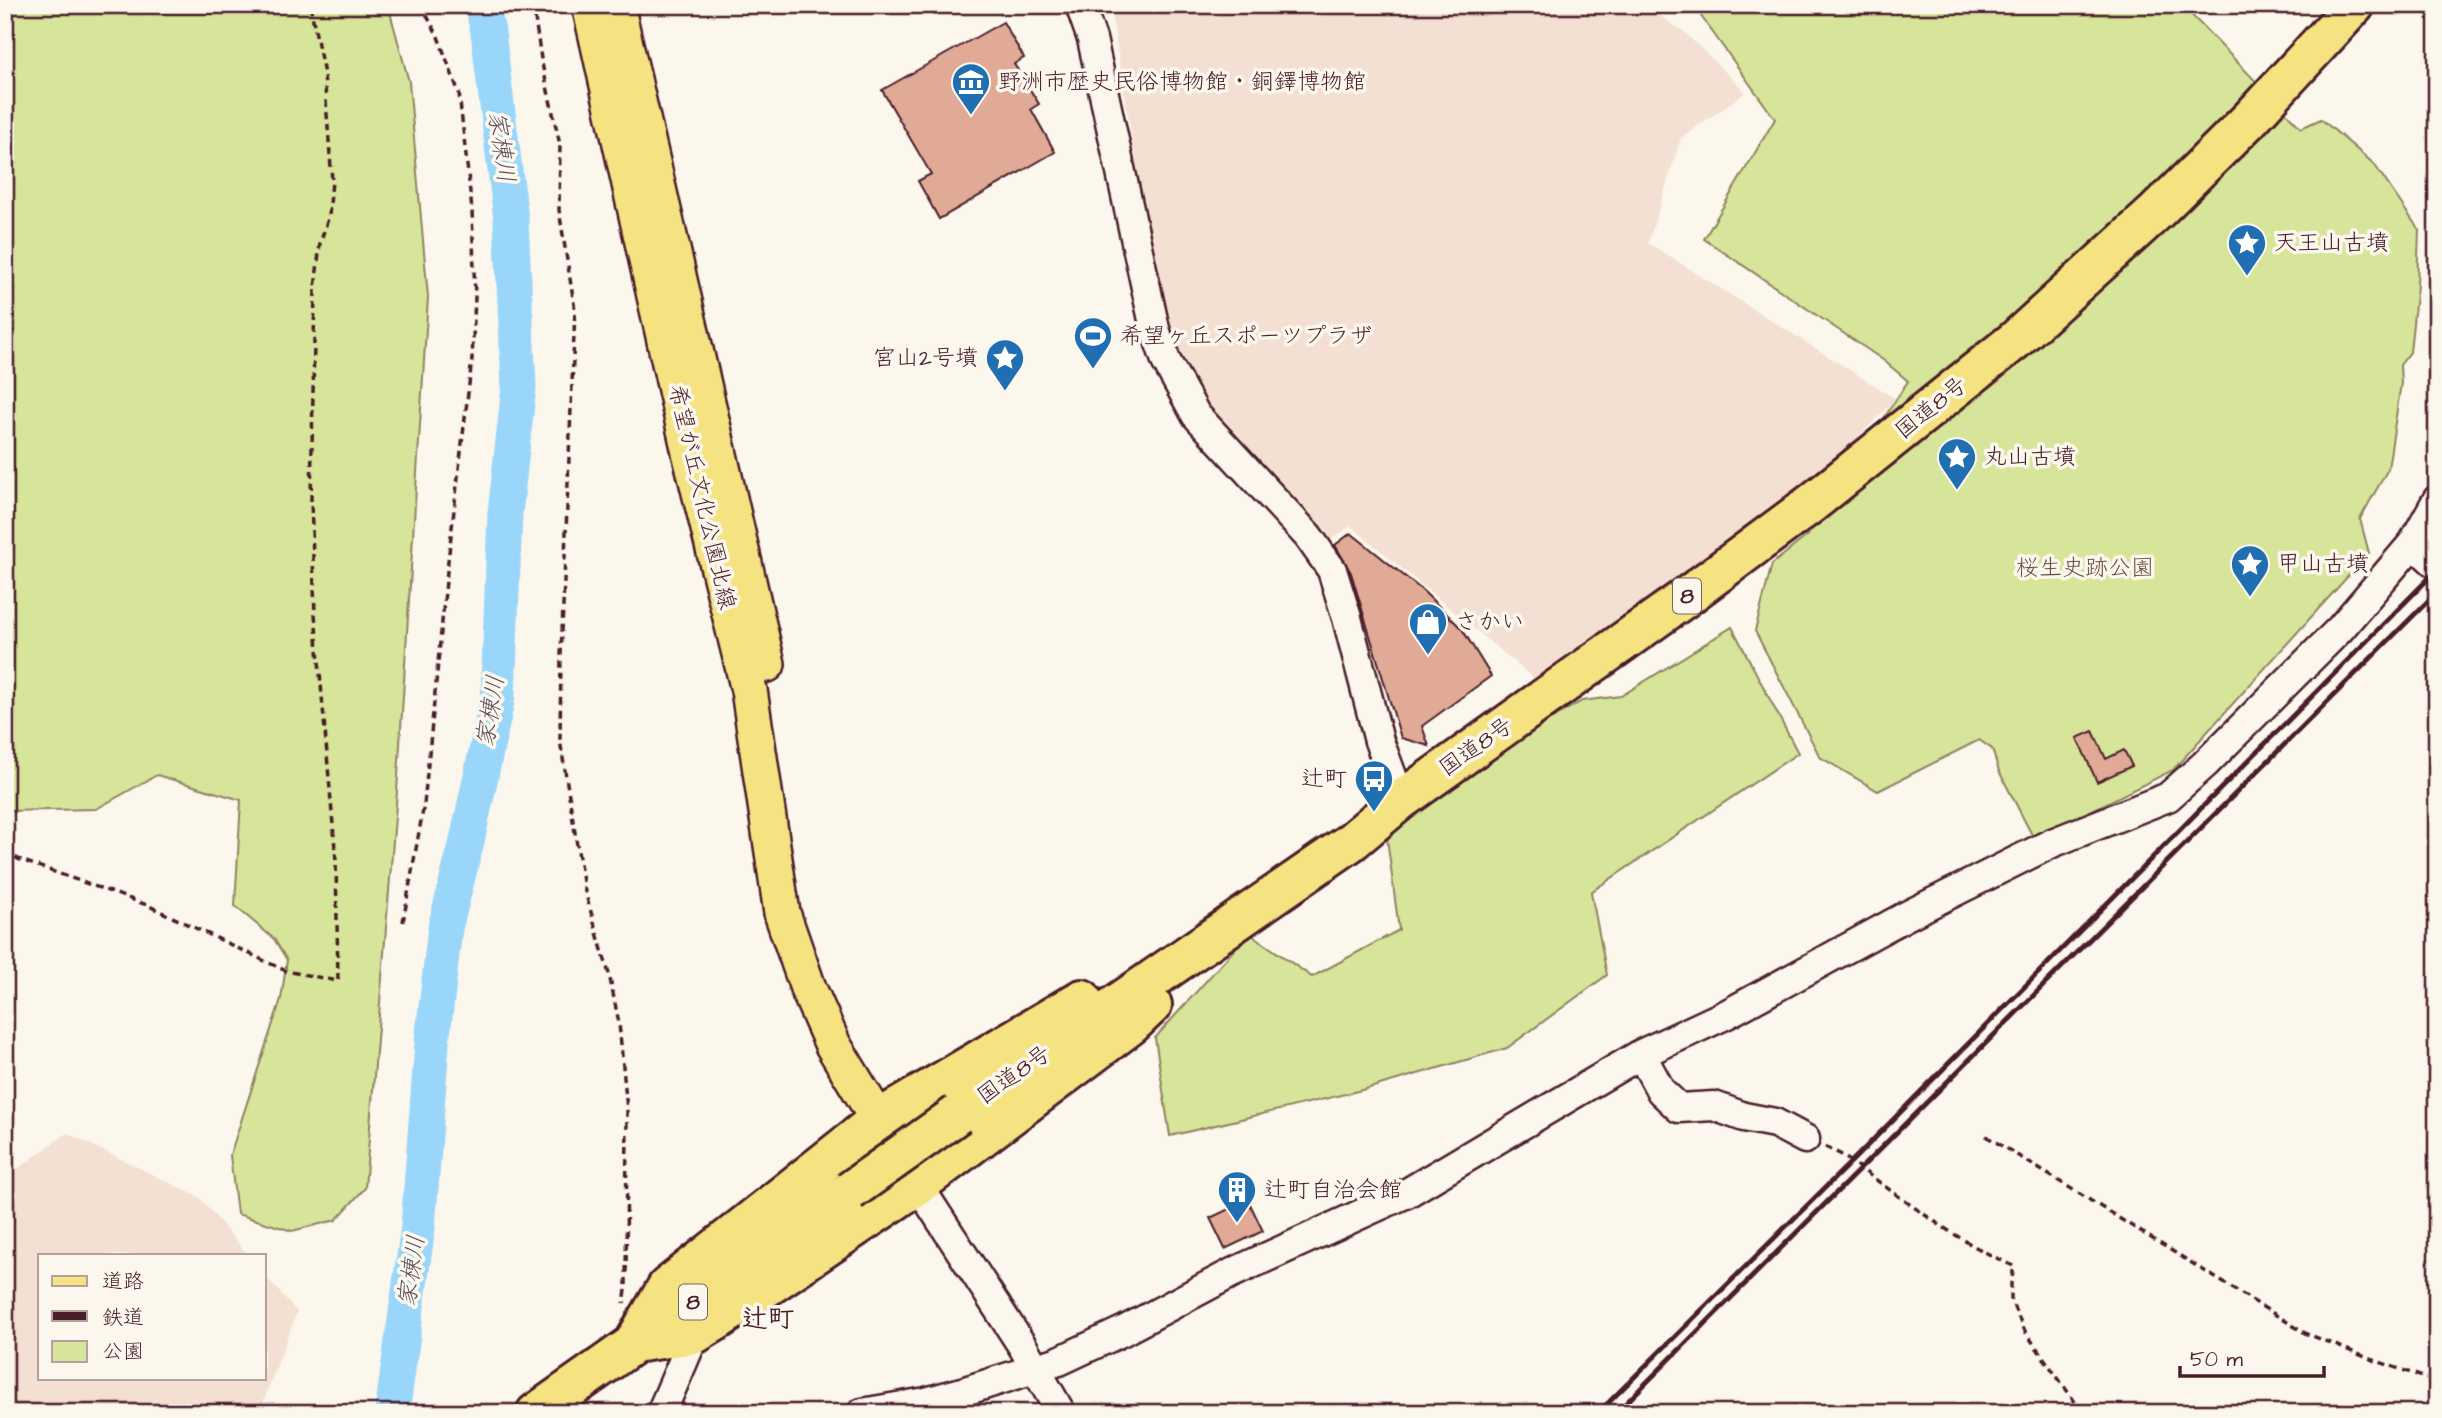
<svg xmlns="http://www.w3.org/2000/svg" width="2442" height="1418" viewBox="0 0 2442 1418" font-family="'Architects Daughter','Klee One',sans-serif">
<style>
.built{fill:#f3e0d2}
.green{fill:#d6e599;stroke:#908262;stroke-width:2}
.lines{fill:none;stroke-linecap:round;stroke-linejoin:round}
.river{stroke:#99d6fa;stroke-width:35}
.building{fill:#e0aa96;stroke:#4a1f2b;stroke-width:2}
.minor-casing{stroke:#4a1f2b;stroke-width:33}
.major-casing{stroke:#4a1f2b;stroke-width:40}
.highway-casing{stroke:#4a1f2b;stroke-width:44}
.path{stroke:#4a1f2b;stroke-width:3.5;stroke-dasharray:7 5;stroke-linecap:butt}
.minor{stroke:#fbf7ec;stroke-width:28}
.major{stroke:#f5e382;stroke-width:35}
.highway{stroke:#f5e382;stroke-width:38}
.rail{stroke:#4a1f2b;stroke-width:5}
.highway-bridge-casing{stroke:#4a1f2b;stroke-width:44;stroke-linecap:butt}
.highway-bridge{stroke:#f5e382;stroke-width:38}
.labels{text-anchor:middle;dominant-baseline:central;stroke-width:7;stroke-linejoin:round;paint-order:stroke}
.shield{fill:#fbf7ec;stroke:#7f6065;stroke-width:2}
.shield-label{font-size:21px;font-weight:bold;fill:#4a1f2b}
.poi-label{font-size:23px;fill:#4a1f2b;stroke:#fbf7ec;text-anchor:start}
.street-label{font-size:23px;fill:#4a1f2b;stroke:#fbf7ec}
.park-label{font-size:23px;fill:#6d5046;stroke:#fbf7ec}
.water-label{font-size:24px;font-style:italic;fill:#5e4d5f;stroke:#fbf7ec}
.quarter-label{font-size:26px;font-weight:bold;fill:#4a1f2b;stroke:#fbf7ec}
</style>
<rect width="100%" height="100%" fill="#fbf7ec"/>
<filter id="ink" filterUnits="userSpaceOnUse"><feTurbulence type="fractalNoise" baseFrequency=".0143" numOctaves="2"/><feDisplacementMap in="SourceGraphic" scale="14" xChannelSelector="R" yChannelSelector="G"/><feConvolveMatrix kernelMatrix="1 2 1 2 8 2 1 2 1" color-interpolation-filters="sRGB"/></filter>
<g filter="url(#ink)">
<path class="built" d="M1110,5H1644L1684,32L1746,92L1681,138L1648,243L1896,399L1798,496L1537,681L1351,526L1322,545L1209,406L1178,364L1162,321Z
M67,1133L199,1197L248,1255H40V1378H264V1274L297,1312L259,1413H5V1178Z"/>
<path class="green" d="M5,5H388L409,82L428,297L397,792L365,1188L336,1220L292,1231L237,1214L230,1155L281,999L287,960L274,939L235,906L241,800L157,775L96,809L5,811Z
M1693,5H2182L2301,128L2321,119L2374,164L2419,230L2417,285L2410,352L2400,365L2401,383L2388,469L2360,519L2369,553L2173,770L2034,839L1999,771L1992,749L1979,740L1878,791L1820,757L1755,631L1772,564L1808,535L1908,381L1883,360L1704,239L1775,119Z
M1732,627L1798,753L1591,892L1607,975L1507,1048L1366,1089L1170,1136L1155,1038L1249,933L1312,977L1399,930L1384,815L1582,701L1621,696Z"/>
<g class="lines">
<path class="river" d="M392,1413L418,1227L432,1043L445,928L467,841L498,696L505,513L519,387L511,219L488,32L482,5"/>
</g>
<path class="building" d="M1003,22L1024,58L1014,64L1039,104L1031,109L1055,152L939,219L918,181L931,174L882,90Z
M1351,533L1423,591L1462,629L1491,676L1422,726L1429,746L1401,738L1351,573L1335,545Z
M2093,731L2106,759L2124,750L2132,766L2097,782L2077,738Z
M1248,1200L1263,1231L1225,1249L1210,1218Z"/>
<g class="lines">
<g class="minor-casing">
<path id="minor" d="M1080,5L1092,39L1155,329L1166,361L1196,415L1308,536L1332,570L1347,618L1379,741L1401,800
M2413,543L2437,565
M1641,1054L1661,1091L1679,1108L1714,1106L1744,1117L1775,1123L1805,1139
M918,1185L1023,1347L1061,1413
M661,1413L695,1334
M862,1413L926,1402L962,1392L1059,1361L1123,1331L1232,1273L1407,1193L1641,1054L1727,1014L1908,915L2052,843L2168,797L2205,764L2340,629L2413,543L2437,500"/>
</g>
<g class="major-casing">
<path id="major" d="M590,5L689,448L749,690L782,913L808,988L833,1045L914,1179
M616,5L767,664"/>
</g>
<g class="highway-casing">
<path id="highway" d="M958,1114L1351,842L1401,800L1682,600L1812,503L2014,341L2156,212L2250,119L2355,5
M634,1343L667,1287L879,1119L1082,999
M634,1343L695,1334L718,1320L918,1185L1131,1025L1152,1005
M536,1413L850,1191"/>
</g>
<path class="path" d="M533,5L541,59L560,145L559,210L575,310L561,655L560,740L584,888L609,974L619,1023L627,1110L626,1290L624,1303
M5,851L18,859L147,905L286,971L338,981L336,860L315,614L311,500L315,289L320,243L329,216L332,181L324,74L310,5
M403,922L424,804L448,561L472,359L475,298L472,210L459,93L437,34L421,5
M1986,1136L2305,1333L2368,1358L2437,1382
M1825,1147L1840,1154C1896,1193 1951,1239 2014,1266L2011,1283V1299L2015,1310L2026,1333L2083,1413"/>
<use href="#minor" class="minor"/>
<use href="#major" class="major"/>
<use href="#highway" class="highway"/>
<path class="rail" d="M1598,1413L1860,1153L2437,570
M1616,1413L2437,592"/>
<g class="highway-bridge-casing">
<path id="highway-bridge" d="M850,1191L958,1114"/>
</g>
<use href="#highway-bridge" class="highway-bridge"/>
</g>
</g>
<defs>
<g id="museum-pin" transform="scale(2.0125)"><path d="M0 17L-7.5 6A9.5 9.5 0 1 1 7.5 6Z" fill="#1f6fb2" stroke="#fbf7ec"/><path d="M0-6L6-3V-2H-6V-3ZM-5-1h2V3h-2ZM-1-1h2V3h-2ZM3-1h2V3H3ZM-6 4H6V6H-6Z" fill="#fff"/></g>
<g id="sight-pin" transform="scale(2.0125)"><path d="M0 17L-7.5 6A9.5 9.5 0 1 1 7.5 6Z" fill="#1f6fb2" stroke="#fbf7ec"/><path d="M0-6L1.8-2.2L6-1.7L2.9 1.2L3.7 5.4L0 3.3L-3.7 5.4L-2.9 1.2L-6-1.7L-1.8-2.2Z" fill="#fff"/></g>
<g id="stadium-pin" transform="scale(2.0125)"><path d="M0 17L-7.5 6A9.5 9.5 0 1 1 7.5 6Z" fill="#1f6fb2" stroke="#fbf7ec"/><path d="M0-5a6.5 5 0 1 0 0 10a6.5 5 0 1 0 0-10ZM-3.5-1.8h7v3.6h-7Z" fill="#fff"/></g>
<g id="shop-pin" transform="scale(2.0125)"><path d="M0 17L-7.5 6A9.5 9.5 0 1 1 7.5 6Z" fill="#1f6fb2" stroke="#fbf7ec"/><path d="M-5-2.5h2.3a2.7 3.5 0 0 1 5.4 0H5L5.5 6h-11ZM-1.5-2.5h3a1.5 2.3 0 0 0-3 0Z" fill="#fff"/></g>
<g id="bus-pin" transform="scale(2.0125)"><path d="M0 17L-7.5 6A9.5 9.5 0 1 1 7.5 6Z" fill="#1f6fb2" stroke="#fbf7ec"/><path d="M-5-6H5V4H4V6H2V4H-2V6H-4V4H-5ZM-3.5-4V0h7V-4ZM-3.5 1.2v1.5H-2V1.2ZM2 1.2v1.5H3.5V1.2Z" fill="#fff"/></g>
<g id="building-pin" transform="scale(2.0125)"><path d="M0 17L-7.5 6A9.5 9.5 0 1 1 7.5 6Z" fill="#1f6fb2" stroke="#fbf7ec"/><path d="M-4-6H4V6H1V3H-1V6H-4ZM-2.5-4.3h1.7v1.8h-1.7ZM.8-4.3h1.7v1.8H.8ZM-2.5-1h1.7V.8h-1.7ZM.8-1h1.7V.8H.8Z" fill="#fff"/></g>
</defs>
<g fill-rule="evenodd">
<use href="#museum-pin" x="971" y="82"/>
<use href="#sight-pin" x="2247" y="243"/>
<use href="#stadium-pin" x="1093" y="336"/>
<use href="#sight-pin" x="1005" y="358"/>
<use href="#sight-pin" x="1957" y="457"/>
<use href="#sight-pin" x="2250" y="564"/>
<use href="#shop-pin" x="1428" y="622"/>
<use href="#bus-pin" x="1374" y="779"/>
<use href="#building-pin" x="1237" y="1190"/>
</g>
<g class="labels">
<g class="shield">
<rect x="1673" y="578.5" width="28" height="35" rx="5"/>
<rect x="679" y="1284.5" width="28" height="35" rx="5"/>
</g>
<g class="shield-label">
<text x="1687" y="596">8</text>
<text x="693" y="1302">8</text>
</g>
<g class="poi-label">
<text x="998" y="82">野洲市歴史民俗博物館・銅鐸博物館</text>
<text x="2274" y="243">天王山古墳</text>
<text x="1120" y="336">希望ヶ丘スポーツプラザ</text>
<text x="978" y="358" text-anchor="end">宮山2号墳</text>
<text x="1984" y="457">丸山古墳</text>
<text x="2277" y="564">甲山古墳</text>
<text x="1455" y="622">さかい</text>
<text x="1347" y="779" text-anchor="end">辻町</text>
<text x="1264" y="1190">辻町自治会館</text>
</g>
<g class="street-label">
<text transform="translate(1931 408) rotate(-39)">国道8号</text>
<text transform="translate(702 497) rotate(77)">希望が丘文化公園北線</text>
<text transform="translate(1476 747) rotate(-35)">国道8号</text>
<text transform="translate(1014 1075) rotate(-35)">国道8号</text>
</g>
<g class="park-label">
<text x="2085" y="568">桜生史跡公園</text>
</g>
<g class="water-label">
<text transform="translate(501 147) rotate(82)">家棟川</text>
<text transform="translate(491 711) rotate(-81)">家棟川</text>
<text transform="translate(412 1271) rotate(-82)">家棟川</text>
</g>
<g class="quarter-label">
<text x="768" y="1319">辻町</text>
</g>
</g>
<rect width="2442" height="1418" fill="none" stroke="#fbf7ec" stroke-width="28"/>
<rect x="14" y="14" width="2414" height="1390" fill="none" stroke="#4a1f2b" stroke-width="2.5" filter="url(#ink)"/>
<rect x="38" y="1254" width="228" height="126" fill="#fbf7ec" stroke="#b4a19f" stroke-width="2"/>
<rect x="52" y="1276" width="35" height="10" fill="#f5e382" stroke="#b4a19f" stroke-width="2"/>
<text x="102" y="1288" font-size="21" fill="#4a1f2b">道路</text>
<rect x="52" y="1311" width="35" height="10" fill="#4a1f2b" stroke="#b4a19f" stroke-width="2"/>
<text x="102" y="1324" font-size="21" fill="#4a1f2b">鉄道</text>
<rect x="52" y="1341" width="35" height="21" fill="#d6e599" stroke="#b4a19f" stroke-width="2"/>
<text x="102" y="1358" font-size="21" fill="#4a1f2b">公園</text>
<path d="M2180 1366v10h144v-10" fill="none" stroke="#4a1f2b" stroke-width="3.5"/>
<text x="2190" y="1366" font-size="21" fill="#4a1f2b" stroke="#fbf7ec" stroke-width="5" paint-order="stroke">50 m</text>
</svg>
